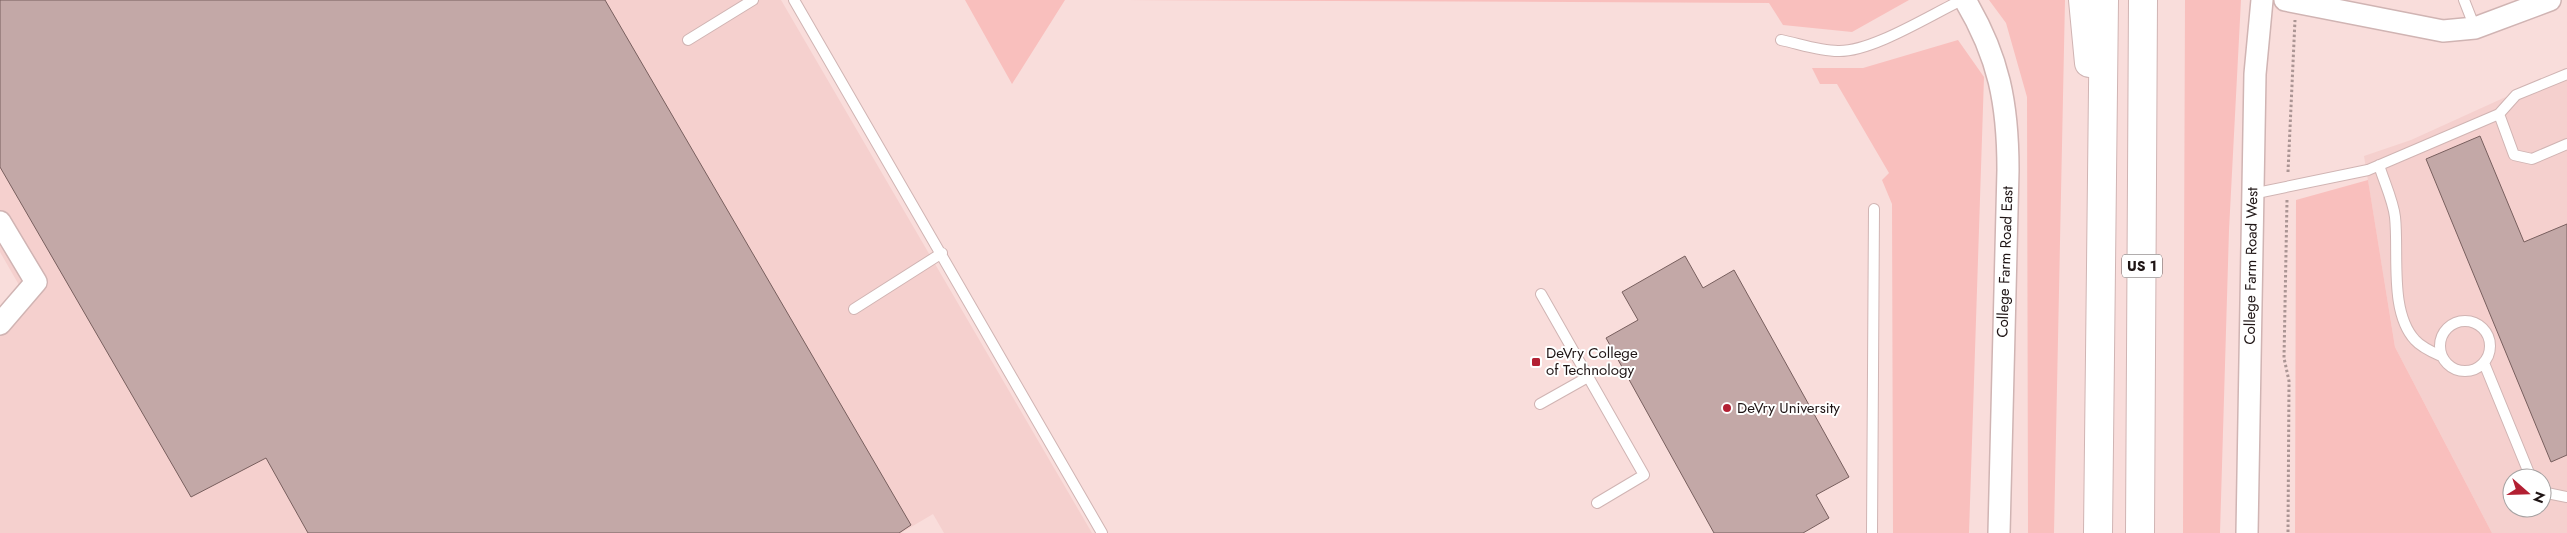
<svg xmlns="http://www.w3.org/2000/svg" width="2567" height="533" viewBox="0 0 2567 533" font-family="Jost,sans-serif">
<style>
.built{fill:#f5d0ce;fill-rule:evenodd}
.green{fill:#f9bfbd}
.building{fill:#c3a8a7;stroke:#785f5e}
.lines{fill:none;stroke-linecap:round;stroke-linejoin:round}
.service-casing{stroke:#d0b4b3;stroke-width:12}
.minor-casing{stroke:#d0b4b3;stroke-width:24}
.trunk-casing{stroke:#d0b4b3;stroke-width:30}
.path{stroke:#ab9594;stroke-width:3;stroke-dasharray:2.5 2.5;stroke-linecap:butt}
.service{stroke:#fff;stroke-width:10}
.minor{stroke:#fff;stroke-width:21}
.trunk{stroke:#fff;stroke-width:28}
.poi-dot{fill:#b32033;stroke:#fff;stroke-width:2}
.labels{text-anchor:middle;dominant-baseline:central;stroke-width:4;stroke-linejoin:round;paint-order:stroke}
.shield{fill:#fff;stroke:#625b5b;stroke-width:1}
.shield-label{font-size:14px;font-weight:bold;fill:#1f1515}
.street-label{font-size:15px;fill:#1f1515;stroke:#fff}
.poi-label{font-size:15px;fill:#1f1515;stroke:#fff;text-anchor:start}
</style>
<rect width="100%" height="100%" fill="#f9dddb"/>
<path class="built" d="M0,0H781L1092,533H944L933,514L901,533H0V312L19,285L0,252Z
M2567,69V533H2492L2395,347L2364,156L2411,140ZM2512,478H2542V508H2512Z"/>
<path class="green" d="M965,0H1065L1012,84Z
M1126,0H1909L1852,32L1783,25L1769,3Z
M1989,0H2065L2054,533H2028L2027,97L2006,23Z
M2185,0H2241L2229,230L2220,533H2183Z
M1958,40L1984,77L1969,533H1893L1892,204L1882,180L1889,173L1837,84H1820L1812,68H1863Z
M2368,180L2395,347L2492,533H2295L2296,200Z"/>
<path class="building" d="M0,0H605L911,525L899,533H308L266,458L191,497L0,167Z
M2480,136L2524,242L2567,224V455L2551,462L2426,159Z
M1685,256L1703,288L1734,270L1849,477L1816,495L1829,518L1803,533H1714L1606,338L1638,320L1622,292Z"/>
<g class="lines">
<g class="service-casing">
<path id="service" d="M794,0L1102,533
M2464,0L2475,28
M688,40L753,0
M1781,40C1800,44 1819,51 1838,51C1872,52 1930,15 1962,0
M2499,114L2514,155L2532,159L2567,144
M2379,165C2384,182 2393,200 2395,217C2399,253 2389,312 2415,340C2421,347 2432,352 2441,356
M2252,194L2368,170L2499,114L2516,95L2567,74
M1541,294L1644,475L1597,503
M854,309L942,253
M2440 346a25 25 0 1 1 50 0a25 25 0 1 1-50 0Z
M2484,363L2531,478
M1540,404L1588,377
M2542,492L2567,497
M1872,533L1874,209"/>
</g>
<g class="minor-casing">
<path id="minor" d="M1965,0C1999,57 2008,104 2008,170L1999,533
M2285,0L2443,31L2475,28L2550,0
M0,222L36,282L0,324
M2247,533L2255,74L2262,0"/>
</g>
<g class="trunk-casing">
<path id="trunk" d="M2083,0L2089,63
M2098,533L2104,0
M2140,533L2143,0"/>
</g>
<path class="path" d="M2288,172L2295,20
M2287,200L2284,358L2289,381L2288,533"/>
<use href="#service" class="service"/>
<use href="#minor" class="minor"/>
<use href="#trunk" class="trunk"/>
</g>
<g class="poi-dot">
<rect x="1531" y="357" width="10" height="10" rx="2.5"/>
<circle cx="1727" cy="408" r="5"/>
</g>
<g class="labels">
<rect class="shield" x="2122" y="254.5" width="40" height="23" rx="4"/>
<g class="shield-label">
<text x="2142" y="266">US 1</text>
</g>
<g class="street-label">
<text transform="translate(2005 262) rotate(-88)">College Farm Road East</text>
<text transform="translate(2251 266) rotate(-89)">College Farm Road West</text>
</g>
<g class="poi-label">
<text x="1546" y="353">DeVry College<tspan x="1546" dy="17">of Technology</tspan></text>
<text x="1737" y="408">DeVry University</text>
</g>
</g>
<g transform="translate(2527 493) rotate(110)"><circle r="24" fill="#ffffff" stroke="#a5a1a1"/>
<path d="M0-4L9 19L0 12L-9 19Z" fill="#b32033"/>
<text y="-8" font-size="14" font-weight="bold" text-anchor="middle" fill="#1f1515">N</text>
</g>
</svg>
